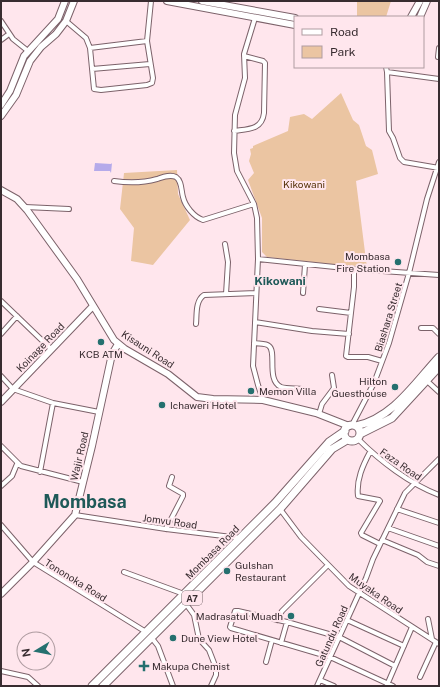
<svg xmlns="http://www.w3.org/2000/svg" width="440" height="687" viewBox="0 0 440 687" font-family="'Public Sans',sans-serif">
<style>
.green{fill:#ebc5a2}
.water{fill:#b5aaea}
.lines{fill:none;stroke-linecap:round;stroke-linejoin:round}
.street-casing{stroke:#7c626a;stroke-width:6}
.secondary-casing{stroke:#7c626a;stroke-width:8}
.highway-casing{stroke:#7c626a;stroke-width:9}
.street{stroke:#fff;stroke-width:4}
.secondary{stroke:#fff;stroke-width:6}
.highway{stroke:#fff;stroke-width:7}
.poi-dot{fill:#25706f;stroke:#ffe6ed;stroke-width:1.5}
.labels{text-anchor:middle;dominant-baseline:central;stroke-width:4;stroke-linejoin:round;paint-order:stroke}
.shield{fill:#ffe6ed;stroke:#746469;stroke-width:1}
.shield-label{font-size:9px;font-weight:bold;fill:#382c30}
.park-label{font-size:10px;fill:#553209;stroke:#ffe6ed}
.poi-label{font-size:10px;fill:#382c30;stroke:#ffe6ed;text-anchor:start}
.street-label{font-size:10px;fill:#382c30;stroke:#ffe6ed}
.quarter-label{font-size:12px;font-weight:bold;fill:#1e5958;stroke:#ffe6ed}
.town-label{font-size:18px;font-weight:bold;fill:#1e5958;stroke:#ffe6ed}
</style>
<rect width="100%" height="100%" fill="#ffe6ed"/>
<!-- green -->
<path class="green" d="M 357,1 L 391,1 L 386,17 L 360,17 L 357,16 Z
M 341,93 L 353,120 L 359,125 L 366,146 L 372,150 L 378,174 L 356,181 L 367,268 L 267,257 L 262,252 L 262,218 L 248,180 L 254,173 L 249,161 L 251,154 L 250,149 L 253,148 L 253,146 L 288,131 L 290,117 L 304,114 L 312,119 Z
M 177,170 L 178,194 L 190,220 L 153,265 L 131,261 L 134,228 L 120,209 L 124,173 Z"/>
<!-- water -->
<path class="water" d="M 95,163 L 111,164 L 112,163 L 111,173 L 110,171 L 94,171 Z"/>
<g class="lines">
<defs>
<path id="street" d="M 255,18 L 244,54 L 245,78 L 235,115 L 234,153 L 237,171 L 254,204 L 257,218 L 258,259 L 253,366 L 258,385 L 263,400
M 1,21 L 13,39 L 28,51
M 66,21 L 86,38 L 90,48 L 94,89 L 101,90 L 147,85 L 152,83 L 153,78 L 147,41 L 151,1
M 1,40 L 9,34
M 90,48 L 147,41
M 438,57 L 439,48
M 386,67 L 387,72 L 389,131 L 393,138 L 400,158 L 404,162 L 439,168
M 92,69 L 150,64
M 387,72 L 439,79
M 234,131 C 248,129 262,130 264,113 L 265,63 L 263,61 L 244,56
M 114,181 C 128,183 143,183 157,179 C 163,177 170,174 176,177 C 182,181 181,190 183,197 C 185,206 194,217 203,220 L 254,204
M 25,207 L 69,209
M 225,244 L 228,262 L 226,294
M 258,259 L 354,269 L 439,275
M 354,269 L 354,287 L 346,356 L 348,357 L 368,357 L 382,361
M 303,293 L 305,265
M 1,301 L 51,349
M 319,309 L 351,313
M 255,322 L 312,331 L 349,334
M 196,324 C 197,315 195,301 204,295 L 256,293
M 421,328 L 433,328 L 439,334
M 1,334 L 17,316
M 254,343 C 258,344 266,343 269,346 C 277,352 266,380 281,387 C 287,389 297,388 303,389
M 1,376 L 13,389 L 53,403 L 99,412
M 426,380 L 439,392
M 319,414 L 322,404 L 334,388 L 332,375
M 352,425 L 374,383 L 389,343 L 409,273 L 427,199 L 439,162
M 358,439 C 380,461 410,484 439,495
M 1,446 L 21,466 L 83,482
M 370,452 C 363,465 356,480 358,496 L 379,500 L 380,501 L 361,533 L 362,535 L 380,544
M 40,472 L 53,403
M 1,486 L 12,476 L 17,464
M 280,509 L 301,537 L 349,586 L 439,644
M 397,509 L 439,523
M 75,515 L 166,529 L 240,538
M 1,525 L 33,562 L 146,632
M 388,528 L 439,546
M 166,529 L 183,496 L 183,494 L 169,486 L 172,477
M 382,540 L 418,555 L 427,562 L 439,566
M 124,572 L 184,594
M 186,604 L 194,615 L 199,639 L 209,650 L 216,668 L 216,675 L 211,686
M 428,619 L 432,639
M 277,620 L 282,611 L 328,565
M 347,620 L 404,646
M 151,637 L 158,646 L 173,686
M 281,643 L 287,622
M 266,662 L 272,640
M 1,671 L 28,677 L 38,686
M 420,677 L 436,642
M 320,680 L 334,686
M 387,685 L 412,627
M 317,686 L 366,578 L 373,559 L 405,493 L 439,459
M 393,686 L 330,657 L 231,628 L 230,627 L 235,611 L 238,611 L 287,622 L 339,637 L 395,666"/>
<path id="secondary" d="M 167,1 L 295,25
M 202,1 L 295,18
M 411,17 L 420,1
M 420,17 L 427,1
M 1,105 L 10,91 L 24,56 L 58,19 L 65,1
M 1,116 L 16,95 L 30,61 L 41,47 L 56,34 L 66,21 L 74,1
M 1,190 L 17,199 L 27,210 L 77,279 L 114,340 L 125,349 L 168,374 L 197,397 L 213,399 L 263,400 L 316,413 L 349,426
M 1,402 L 93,306
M 1,594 L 33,562 L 75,515 L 92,446 L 112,354 L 118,344"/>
<path id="highway" d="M344 433a8 8 0 1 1 16 0a8 8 0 1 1-16 0Z
M 356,426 C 393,418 415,383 439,357
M 360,434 L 392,418 L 439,367
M 92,686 L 275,503 L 329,442 L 345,431
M 103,686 L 280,509 L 332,449 L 347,440"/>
</defs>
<!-- street casing -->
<use href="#street" class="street-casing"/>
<!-- secondary casing -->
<use href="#secondary" class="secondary-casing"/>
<!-- highway casing -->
<use href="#highway" class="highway-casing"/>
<!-- street -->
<use href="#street" class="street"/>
<!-- secondary -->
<use href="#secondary" class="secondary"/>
<!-- highway -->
<use href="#highway" class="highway"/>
</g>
<!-- markers -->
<g class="poi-dot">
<circle cx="398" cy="262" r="4"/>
<circle cx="101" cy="342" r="4"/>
<circle cx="395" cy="387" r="4"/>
<circle cx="251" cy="391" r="4"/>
<circle cx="162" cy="405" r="4"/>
<circle cx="227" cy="571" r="4"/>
<circle cx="291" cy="616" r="4"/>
<circle cx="173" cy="638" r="4"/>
<path d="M142 660h4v4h4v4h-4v4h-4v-4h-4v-4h4z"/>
</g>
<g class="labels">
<!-- shield labels -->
<rect class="shield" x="182" y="591" width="20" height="14" rx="3"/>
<g class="shield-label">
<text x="192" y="598">A7</text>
</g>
<!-- park labels -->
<g class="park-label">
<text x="304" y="184">Kikowani</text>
</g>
<!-- poi labels -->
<g class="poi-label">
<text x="390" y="256" text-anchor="end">Mombasa<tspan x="390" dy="12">Fire Station</tspan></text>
<text x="101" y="354" text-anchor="middle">KCB ATM</text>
<text x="387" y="381" text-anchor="end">Hilton<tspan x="387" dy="12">Guesthouse</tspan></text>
<text x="259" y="391">Memon Villa</text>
<text x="170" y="405">Ichaweri Hotel</text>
<text x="235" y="565">Gulshan<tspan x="235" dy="12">Restaurant</tspan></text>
<text x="283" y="616" text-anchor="end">Madrasatul Muadh</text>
<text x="181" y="638">Dune View Hotel</text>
<text x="152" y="666">Makupa Chemist</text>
</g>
<!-- street labels -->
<g class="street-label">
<text transform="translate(388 317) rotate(-73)">Biashara Street</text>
<text transform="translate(40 347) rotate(-46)">Koinage Road</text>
<text transform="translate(148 349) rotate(33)">Kisauni Road</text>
<text transform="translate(79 456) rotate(-77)">Wajir Road</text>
<text transform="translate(401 464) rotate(35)">Faza Road</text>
<text transform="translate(170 521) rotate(8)">Jomvu Road</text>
<text transform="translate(212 552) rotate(-45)">Mombasa Road</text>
<text transform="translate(76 580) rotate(32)">Tononoka Road</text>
<text transform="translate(376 593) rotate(35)">Muyaka Road</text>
<text transform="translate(331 636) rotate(-66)">Gatundu Road</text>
</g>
<!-- quarter labels -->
<g class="quarter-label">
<text x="280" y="281">Kikowani</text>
</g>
<!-- town labels -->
<g class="town-label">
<text x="85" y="501">Mombasa</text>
</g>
</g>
<!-- border -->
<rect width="440" height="687" fill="none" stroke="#382c30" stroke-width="4"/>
<!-- legend -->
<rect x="294" y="16" width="130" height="52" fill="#ffe6ed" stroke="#af9ca1"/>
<rect x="302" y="29" width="20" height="6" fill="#ffffff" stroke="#af9ca1"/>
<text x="330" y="36" font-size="12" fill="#382c30">Road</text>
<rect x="302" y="46" width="20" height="12" fill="#ebc5a2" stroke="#af9ca1"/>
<text x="330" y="56" font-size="12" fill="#382c30">Park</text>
<!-- north arrow -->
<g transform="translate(36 651) rotate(260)"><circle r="19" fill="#ffe6ed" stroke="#af9ca1"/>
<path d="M0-3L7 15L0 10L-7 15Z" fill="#25706f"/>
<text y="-6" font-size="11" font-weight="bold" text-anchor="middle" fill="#382c30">N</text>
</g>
</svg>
